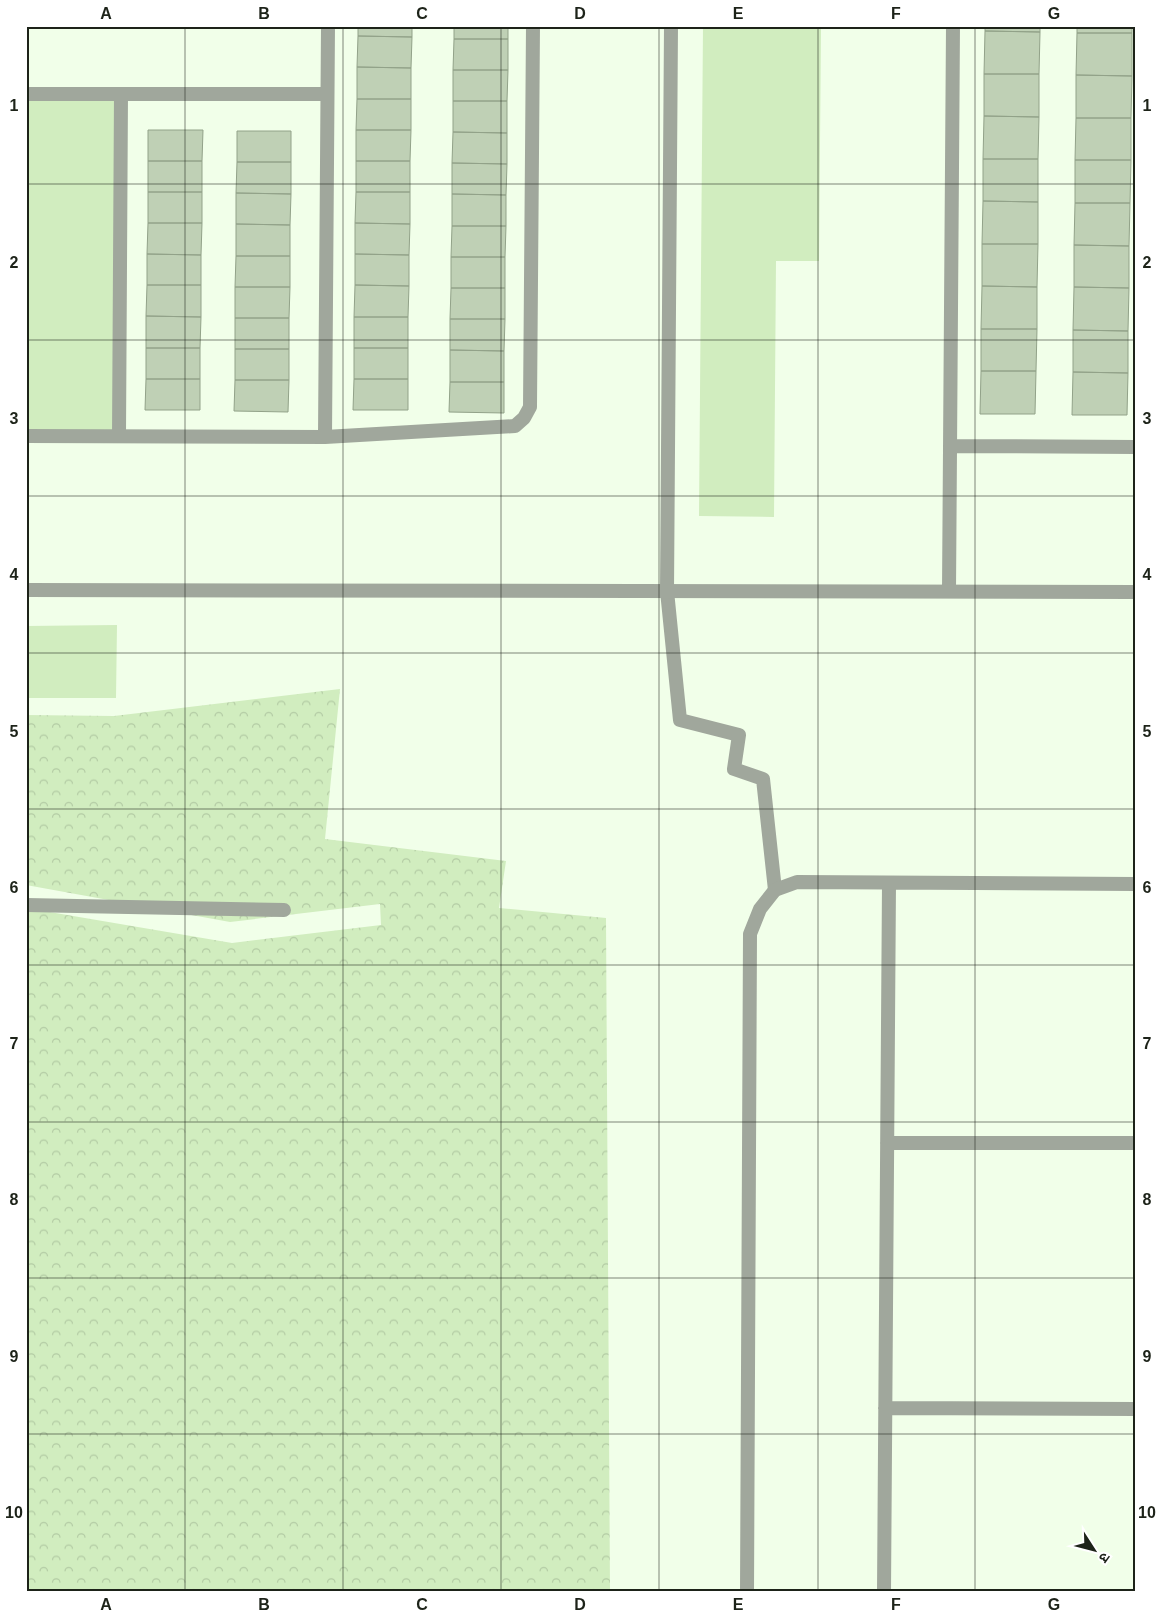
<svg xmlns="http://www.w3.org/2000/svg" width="1161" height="1618" viewBox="0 0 1161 1618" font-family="Arial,'Noto Sans Devanagari',sans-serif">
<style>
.green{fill:#d1edbf}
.forest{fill:url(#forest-crowns)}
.building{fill:#bfd0b5;stroke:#92a289}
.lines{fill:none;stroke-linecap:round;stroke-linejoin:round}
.service{stroke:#a0a79c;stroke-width:14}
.minor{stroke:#a0a79c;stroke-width:14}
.grid{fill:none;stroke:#1d2319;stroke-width:1;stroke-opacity:0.55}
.neatline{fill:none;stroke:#1d2319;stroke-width:2}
.grid-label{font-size:16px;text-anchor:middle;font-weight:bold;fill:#1d2319}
</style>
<defs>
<pattern id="forest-crowns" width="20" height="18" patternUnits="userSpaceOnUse" patternTransform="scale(1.25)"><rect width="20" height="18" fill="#d1edbf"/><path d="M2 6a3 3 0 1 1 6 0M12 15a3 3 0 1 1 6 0" fill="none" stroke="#b3cba4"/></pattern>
</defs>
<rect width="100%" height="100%" fill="#f1ffe9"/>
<!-- green -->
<path class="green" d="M 703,26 L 821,26 L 819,261 L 776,261 L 774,517 L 699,516 Z
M 26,94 L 121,94 L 119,436 L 26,436 Z
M 117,625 L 116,698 L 26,698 L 26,626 Z"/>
<!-- forest -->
<path class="forest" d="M 340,689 L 325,839 L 506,861 L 499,908 L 606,918 L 610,1592 L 26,1592 L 26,908 L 232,943 L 381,925 L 380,904 L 230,922 L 26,885 L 26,715 L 114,716 Z"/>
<!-- building -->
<path class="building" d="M 358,26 L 412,26 L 412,37 L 358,36 Z
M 454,26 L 508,26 L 508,39 L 454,39 Z
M 985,26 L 1040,26 L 1040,32 L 985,31 Z
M 1077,26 L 1132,26 L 1132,33 L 1077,33 Z
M 985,31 L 1040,32 L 1039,74 L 984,74 Z
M 1077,33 L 1132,33 L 1132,76 L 1076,75 Z
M 358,36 L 412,37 L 411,68 L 357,67 Z
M 454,39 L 508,39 L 508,70 L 453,70 Z
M 357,67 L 411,68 L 411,99 L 357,99 Z
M 453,70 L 508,70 L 507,101 L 453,101 Z
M 984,74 L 1039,74 L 1039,117 L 984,116 Z
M 1076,75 L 1132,76 L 1131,118 L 1076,118 Z
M 357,99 L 411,99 L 411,130 L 356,130 Z
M 453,101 L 507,101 L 507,133 L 453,132 Z
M 984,116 L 1039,117 L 1038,159 L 983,159 Z
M 1076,118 L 1131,118 L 1131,160 L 1075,160 Z
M 148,130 L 203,130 L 202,161 L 148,161 Z
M 356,130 L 411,130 L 410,161 L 356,161 Z
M 237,131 L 291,131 L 291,162 L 237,162 Z
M 453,132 L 507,133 L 507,164 L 452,163 Z
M 983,159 L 1038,159 L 1038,202 L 983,201 Z
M 1075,160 L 1131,160 L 1130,203 L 1075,203 Z
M 148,161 L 202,161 L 202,192 L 148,192 Z
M 356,161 L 410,161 L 410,192 L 356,192 Z
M 237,162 L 291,162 L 291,194 L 236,193 Z
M 452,163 L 507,164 L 506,195 L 452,194 Z
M 148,192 L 202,192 L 202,223 L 148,223 Z
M 356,192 L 410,192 L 410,224 L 355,223 Z
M 236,193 L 291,194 L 290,225 L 236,224 Z
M 452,194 L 506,195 L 506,226 L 452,226 Z
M 983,201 L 1038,202 L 1038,244 L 982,244 Z
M 1075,203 L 1130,203 L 1129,246 L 1074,245 Z
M 148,223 L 202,223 L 201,255 L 147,254 Z
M 355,223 L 410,224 L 409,255 L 355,254 Z
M 236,224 L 290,225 L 290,256 L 236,256 Z
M 452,226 L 506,226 L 505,257 L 451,257 Z
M 982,244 L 1038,244 L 1037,287 L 982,286 Z
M 1074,245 L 1129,246 L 1129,288 L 1074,287 Z
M 147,254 L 201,255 L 201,285 L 147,285 Z
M 355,254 L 409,255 L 409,286 L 355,285 Z
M 236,256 L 290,256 L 290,287 L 235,287 Z
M 451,257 L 505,257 L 505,288 L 451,288 Z
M 147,285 L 201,285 L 201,317 L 146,316 Z
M 355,285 L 409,286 L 408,317 L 354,317 Z
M 982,286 L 1037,287 L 1037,329 L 981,329 Z
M 235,287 L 290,287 L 289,318 L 235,318 Z
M 1074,287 L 1129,288 L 1128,331 L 1073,330 Z
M 451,288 L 505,288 L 505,319 L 450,319 Z
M 146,316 L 201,317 L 200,348 L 146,348 Z
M 354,317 L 408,317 L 408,348 L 354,348 Z
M 235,318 L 289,318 L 289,349 L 235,349 Z
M 450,319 L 505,319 L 504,351 L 450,350 Z
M 981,329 L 1037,329 L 1036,371 L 981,371 Z
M 1073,330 L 1128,331 L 1128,373 L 1073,372 Z
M 146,348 L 200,348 L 200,379 L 146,379 Z
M 354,348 L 408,348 L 408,379 L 354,379 Z
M 235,349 L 289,349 L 289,380 L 235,380 Z
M 450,350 L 504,351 L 504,382 L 450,382 Z
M 981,371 L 1036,371 L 1035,414 L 980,414 Z
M 1073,372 L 1128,373 L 1127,415 L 1072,415 Z
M 146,379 L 200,379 L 200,410 L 145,410 Z
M 354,379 L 408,379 L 408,410 L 353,410 Z
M 235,380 L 289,380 L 288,412 L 234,411 Z
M 450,382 L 504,382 L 504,413 L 449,412 Z"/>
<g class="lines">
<!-- service -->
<path class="service" d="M 667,591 L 680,720 L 739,735 L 734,769 L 763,779 L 775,890
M 26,905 L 284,910"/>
<!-- minor -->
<path class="minor" d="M 26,94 L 327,94
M 26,436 L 325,437 L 515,426 L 524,418 L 530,407 L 533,26
M 119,436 L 121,94
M 325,437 L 328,26
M 950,446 L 1135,447
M 26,590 L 1135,592
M 667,591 L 671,26
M 949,591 L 953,26
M 887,1143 L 1135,1143
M 885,1408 L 1135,1409
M 747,1592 L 750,934 L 760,909 L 775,890 L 797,882 L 1135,884
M 884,1592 L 889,883"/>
</g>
<!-- grid -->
<path class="grid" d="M 185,26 L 185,1592M 343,26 L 343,1592M 501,26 L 501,1592M 659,26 L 659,1592M 818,26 L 818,1592M 975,26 L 975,1592M 26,184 L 1135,184M 26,340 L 1135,340M 26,496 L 1135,496M 26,653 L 1135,653M 26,809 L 1135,809M 26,965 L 1135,965M 26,1122 L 1135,1122M 26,1278 L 1135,1278M 26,1434 L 1135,1434"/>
<!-- border -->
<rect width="1161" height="1618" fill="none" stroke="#ffffff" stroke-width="55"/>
<!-- north arrow -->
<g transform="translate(1094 1550) rotate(126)" stroke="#ffffff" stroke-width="4" paint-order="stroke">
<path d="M0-4L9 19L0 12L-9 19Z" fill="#1d2319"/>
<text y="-8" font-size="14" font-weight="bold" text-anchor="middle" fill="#1d2319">उ</text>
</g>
<rect x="28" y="28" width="1106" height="1562" class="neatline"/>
<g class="grid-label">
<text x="106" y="19">A</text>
<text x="264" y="19">B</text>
<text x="422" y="19">C</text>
<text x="580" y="19">D</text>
<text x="738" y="19">E</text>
<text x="896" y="19">F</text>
<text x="1054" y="19">G</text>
<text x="14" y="111">1</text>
<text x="1147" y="111">1</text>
<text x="14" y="268">2</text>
<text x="1147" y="268">2</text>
<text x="14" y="424">3</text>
<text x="1147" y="424">3</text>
<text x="14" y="580">4</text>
<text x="1147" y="580">4</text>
<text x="14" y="737">5</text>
<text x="1147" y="737">5</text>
<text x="14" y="893">6</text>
<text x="1147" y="893">6</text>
<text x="14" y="1049">7</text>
<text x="1147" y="1049">7</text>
<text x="14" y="1205">8</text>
<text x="1147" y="1205">8</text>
<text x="14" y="1362">9</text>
<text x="1147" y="1362">9</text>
<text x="14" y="1518">10</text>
<text x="1147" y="1518">10</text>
<text x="106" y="1610">A</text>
<text x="264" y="1610">B</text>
<text x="422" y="1610">C</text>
<text x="580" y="1610">D</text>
<text x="738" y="1610">E</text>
<text x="896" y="1610">F</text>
<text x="1054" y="1610">G</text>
</g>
</svg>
